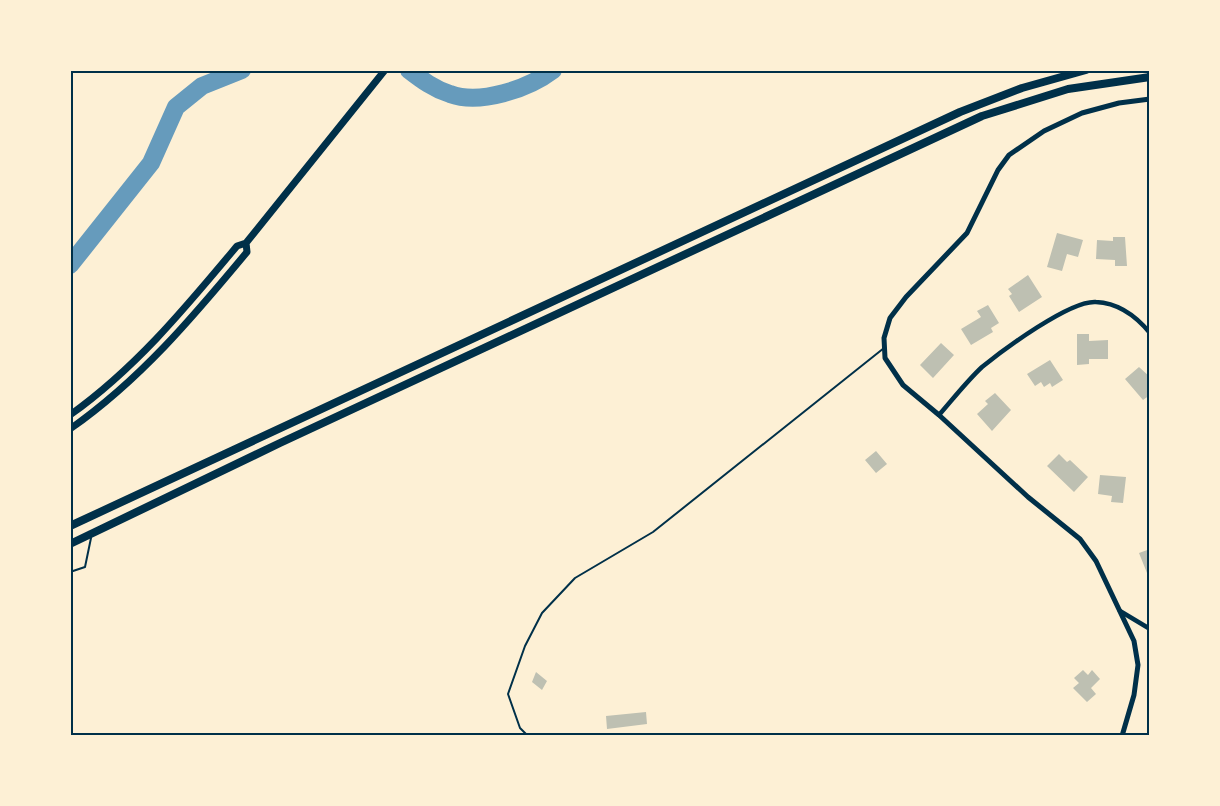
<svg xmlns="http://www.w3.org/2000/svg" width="1220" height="806" viewBox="0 0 1220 806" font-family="Bitter,serif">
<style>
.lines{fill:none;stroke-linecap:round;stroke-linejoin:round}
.river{stroke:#669bbc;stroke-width:18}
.building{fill:#bec0b2}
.service{stroke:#003049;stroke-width:2}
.minor{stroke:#003049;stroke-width:4.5}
.tertiary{stroke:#003049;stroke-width:5}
.primary{stroke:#003049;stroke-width:7}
.trunk{stroke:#003049;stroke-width:8}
.neatline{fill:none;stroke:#003049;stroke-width:2}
</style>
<rect width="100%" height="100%" fill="#fdf0d5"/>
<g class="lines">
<!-- river -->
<path class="river" d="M 409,70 C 422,80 434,89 450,94 C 480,105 528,89 553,70
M 70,265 L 151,163 L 176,107 L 202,86 L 242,70"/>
</g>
<!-- building -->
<path class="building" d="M 1057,233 L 1083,240 L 1078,257 L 1067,254 L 1062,271 L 1047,267 Z
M 1113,237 L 1125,237 L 1127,266 L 1115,266 L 1115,260 L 1096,259 L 1097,240 L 1113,241 Z
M 1028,275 L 1042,297 L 1019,312 L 1009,296 L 1012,294 L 1008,289 Z
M 988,305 L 999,323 L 991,328 L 993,332 L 971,345 L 961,329 L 981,317 L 977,311 Z
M 1077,334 L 1089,334 L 1089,341 L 1108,340 L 1108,359 L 1089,359 L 1089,364 L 1077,365 Z
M 941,343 L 954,355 L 933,378 L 920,365 Z
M 1050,360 L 1063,380 L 1052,387 L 1050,383 L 1044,387 L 1041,382 L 1035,386 L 1027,374 Z
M 1139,367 L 1150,377 L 1150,395 L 1143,400 L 1125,379 Z
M 995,393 L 1011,410 L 992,431 L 977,414 L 988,404 L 985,401 Z
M 876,451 L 887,464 L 876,473 L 865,460 Z
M 1059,454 L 1067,462 L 1070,460 L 1088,477 L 1074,492 L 1047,466 Z
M 1100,475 L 1126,477 L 1123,503 L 1111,502 L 1112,496 L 1098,494 Z
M 1150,549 L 1150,573 L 1147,573 L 1139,553 Z
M 1083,670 L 1088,675 L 1092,670 L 1100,679 L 1091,688 L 1096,694 L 1087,702 L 1073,688 L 1079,683 L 1074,678 Z
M 536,672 L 547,681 L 542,690 L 532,682 Z
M 646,712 L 647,724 L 607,729 L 606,716 Z"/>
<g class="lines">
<!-- service -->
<path class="service" d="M 70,572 L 85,567 L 91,538
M 528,736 L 520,728 L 508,694 L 525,646 L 542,613 L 575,578 L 653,532 L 884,348"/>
<!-- minor -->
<path class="minor" d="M 939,415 C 953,399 967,381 982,367 C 1003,350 1070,300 1096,302 C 1119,303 1136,316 1150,333
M 1120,611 L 1150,629"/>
<!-- tertiary -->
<path class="tertiary" d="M 1122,736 L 1134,695 L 1138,665 L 1134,641 L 1096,561 L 1080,539 L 1028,497 L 939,415 L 903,385 L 885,358 L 884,338 L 890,318 L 906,297 L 967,233 L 998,170 L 1009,155 L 1044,131 L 1082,113 L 1119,103 L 1150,99"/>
<!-- primary -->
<path class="primary" d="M 70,415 C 136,368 186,307 237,246 L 246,243 L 385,70
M 70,429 C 140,380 193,317 247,252 L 246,243"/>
<!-- trunk -->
<path class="trunk" d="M 70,526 L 960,112 L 1022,88 L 1086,70
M 70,544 L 280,443 L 982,116 L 1068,89 L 1150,77"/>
</g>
<!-- border -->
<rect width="1220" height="806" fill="none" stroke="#fdf0d5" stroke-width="144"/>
<rect x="72" y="72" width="1076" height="662" class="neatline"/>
</svg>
